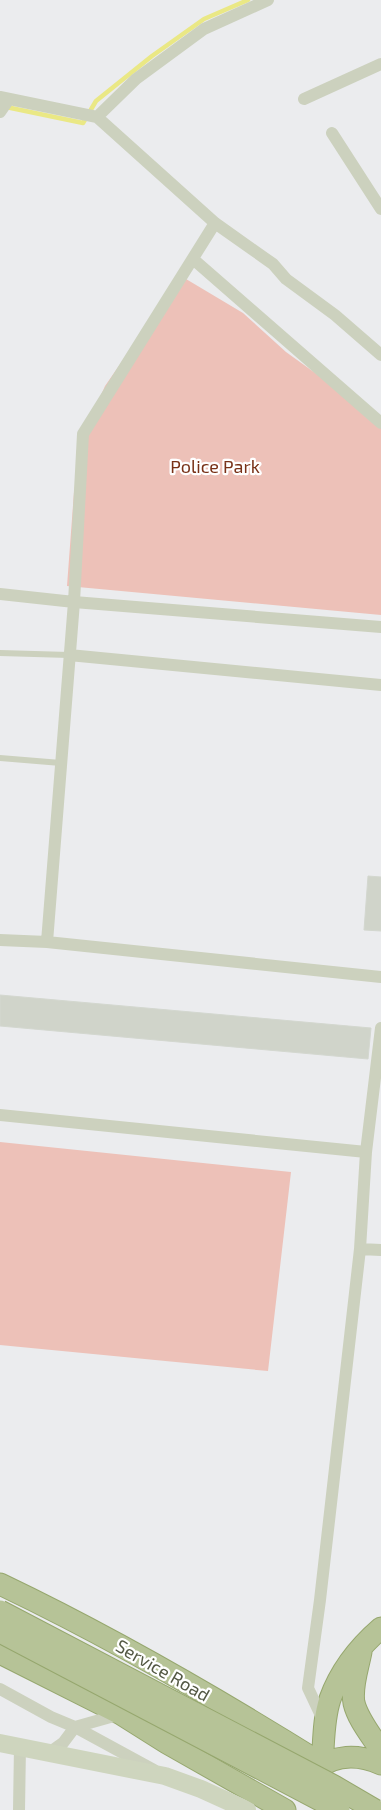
<svg xmlns="http://www.w3.org/2000/svg" width="381" height="1810" viewBox="0 0 381 1810" font-family="'Exo 2',sans-serif">
<style>
.green{fill:#edc1b8}
.lines{fill:none;stroke-linecap:round;stroke-linejoin:round}
.stream{stroke:#eae885;stroke-width:4.5}
.building{fill:#d0d4ca;stroke:#d3d7cf}
.trunk-casing{stroke:#96a76e;stroke-width:23}
.service{stroke:#ccd1be;stroke-width:6}
.minor{stroke:#ccd1be;stroke-width:12}
.secondary{stroke:#ced5be;stroke-width:18}
.trunk{stroke:#b6c397;stroke-width:21}
.trunk-bridge-casing{stroke:#96a76e;stroke-width:23;stroke-linecap:butt}
.trunk-bridge{stroke:#b6c397;stroke-width:21}
.labels{text-anchor:middle;dominant-baseline:central;stroke-width:4.5;stroke-linejoin:round;paint-order:stroke}
.park-label{font-size:18px;fill:#783117;stroke:#fff}
.street-label{font-size:18px;fill:#535844;stroke:#fff}
</style>
<rect width="100%" height="100%" fill="#ebecee"/>
<!-- green -->
<path class="green" d="M 186,279 L 243,313 L 286,352 L 318,375 L 381,427 L 381,615 L 67,586 L 74,492 L 83,437 L 105,386 L 155,314 Z
M 0,1142 L 291,1172 L 268,1371 L 0,1345 Z"/>
<g class="lines">
<!-- stream -->
<path class="stream" d="M 6,107 L 83,123 L 96,101 L 152,56 L 204,19 L 248,0"/>
</g>
<!-- building -->
<path class="building" d="M 368,876 L 381,877 L 381,931 L 364,930 Z
M 0,995 L 371,1028 L 368,1059 L 0,1026 Z"/>
<g class="lines">
<defs>
<path id="trunk" d="M 0,1584 C 111,1637 218,1699 322,1764
M 361,1652 C 358,1668 351,1687 354,1703 C 358,1720 372,1736 381,1751
M 0,1653 L 121,1714 L 167,1743 L 285,1810
M 322,1764 C 324,1743 323,1720 330,1699 C 340,1671 359,1647 381,1628
M 314,1771 C 334,1754 358,1754 381,1764"/>
</defs>
<!-- trunk casing -->
<use href="#trunk" class="trunk-casing"/>
<!-- service -->
<path class="service" d="M 0,653 L 69,655
M 0,758 L 61,763"/>
<!-- minor -->
<path class="minor" d="M 0,97 L 97,117 L 215,223 L 273,264 L 286,279 L 335,315 L 381,355
M 304,99 L 381,64
M 0,112 L 9,99
M 97,117 L 136,79 L 204,29 L 268,0
M 332,133 L 381,209
M 193,259 L 381,423
M 0,594 L 74,602 L 381,627
M 69,655 L 381,685
M 0,940 L 47,942 L 381,977
M 47,942 L 74,602 L 83,434 L 215,223
M 0,1115 L 366,1152
M 360,1249 L 381,1250
M 0,1689 L 51,1717 L 75,1727 L 154,1770
M 324,1722 L 308,1688 L 320,1600 L 360,1249 L 366,1152 L 381,1028
M 49,1753 L 63,1743 L 75,1727 L 121,1714
M 19,1810 L 20,1746"/>
<!-- secondary -->
<path class="secondary" d="M 0,1743 L 165,1776 L 201,1789 L 247,1810"/>
<!-- trunk -->
<use href="#trunk" class="trunk"/>
<defs>
<path id="trunk-bridge" d="M 0,1611 L 334,1786 L 375,1810
M 0,1632 L 339,1810"/>
</defs>
<!-- trunk-bridge casing -->
<use href="#trunk-bridge" class="trunk-bridge-casing"/>
<!-- trunk-bridge -->
<use href="#trunk-bridge" class="trunk-bridge"/>
</g>
<g class="labels">
<!-- park labels -->
<g class="park-label">
<text x="215" y="466">Police Park</text>
</g>
<!-- street labels -->
<g class="street-label">
<text transform="translate(163 1670) rotate(30)">Service Road</text>
</g>
</g>
</svg>
